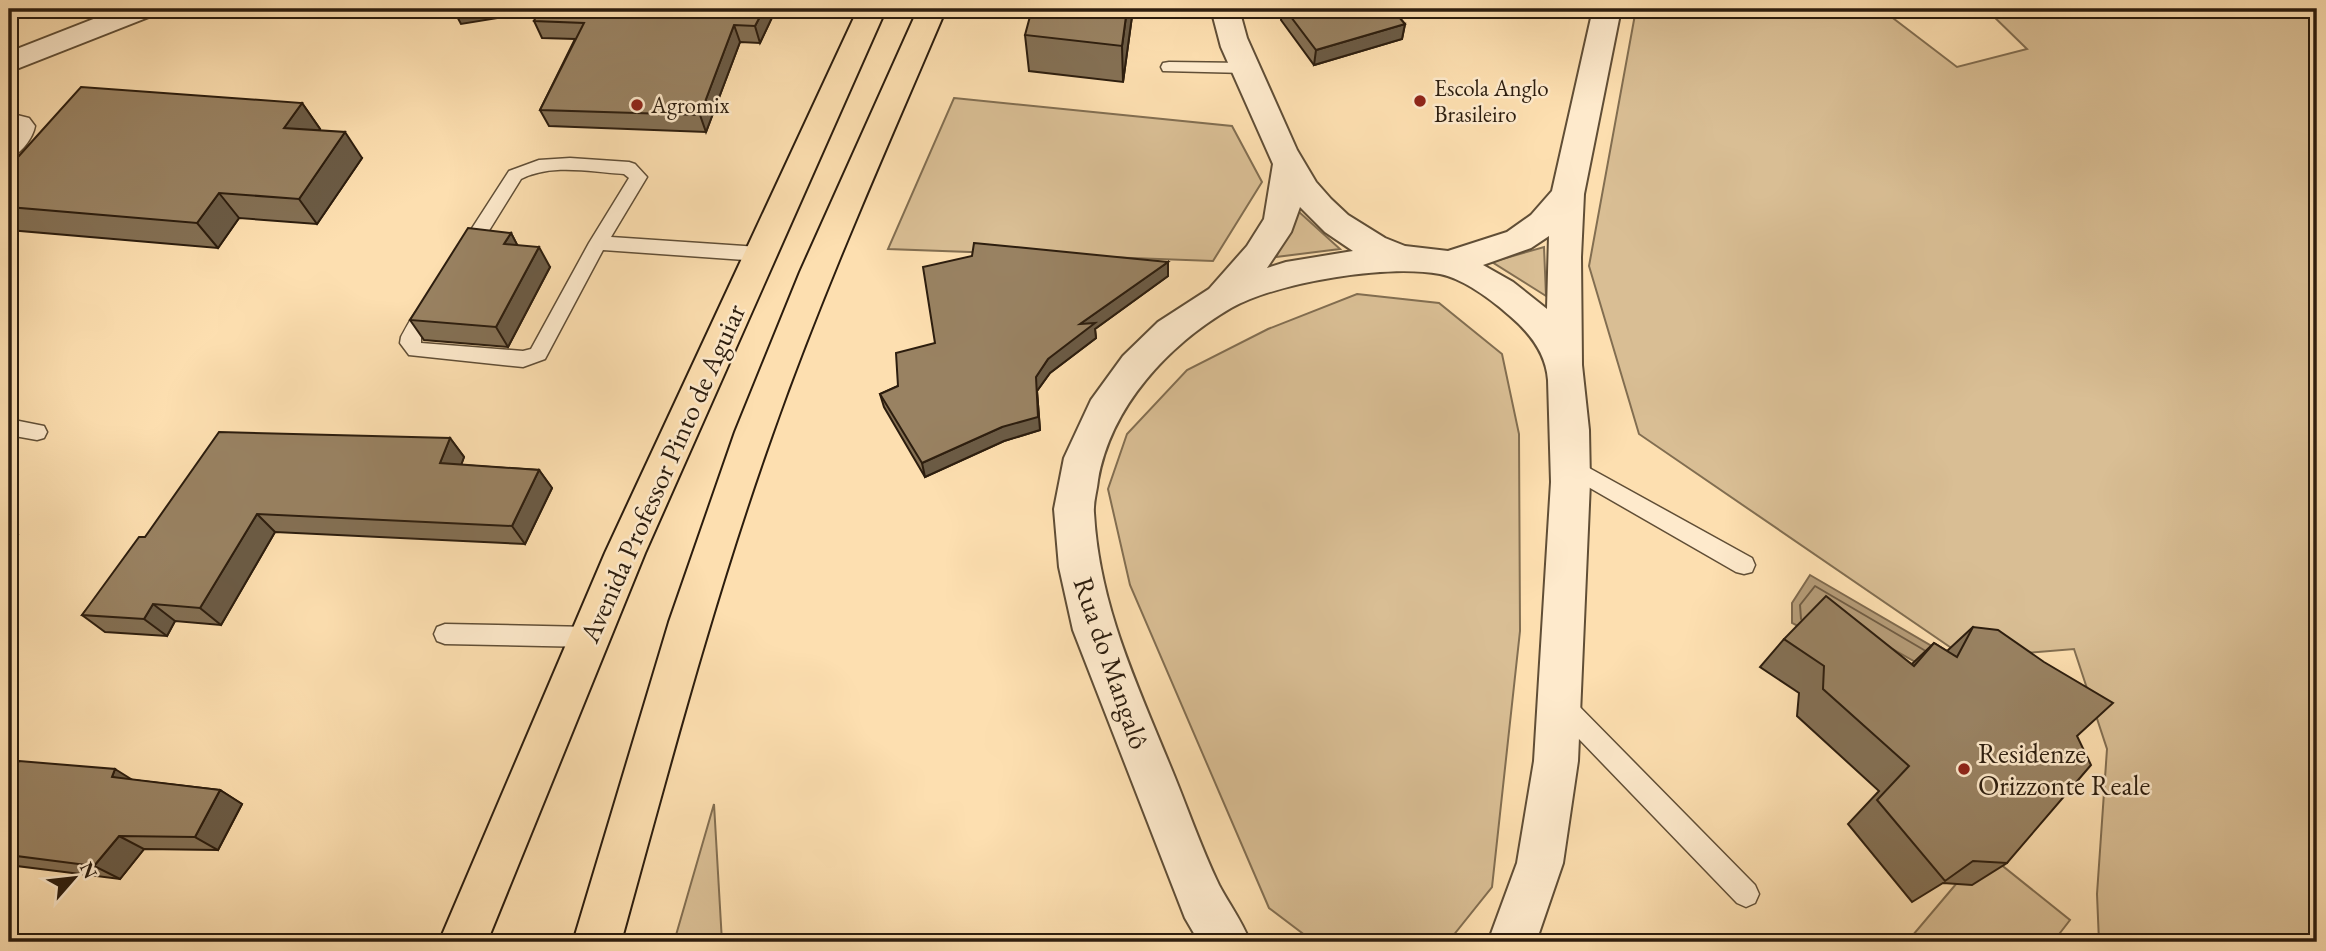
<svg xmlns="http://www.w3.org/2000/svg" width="2326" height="951" viewBox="0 0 2326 951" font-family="'EB Garamond',serif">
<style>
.green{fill:#d9be94;stroke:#826e51;stroke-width:2}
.water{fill:#b69d79;stroke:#7f6a4e;stroke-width:2}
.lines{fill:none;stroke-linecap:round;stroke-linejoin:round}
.shore{stroke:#715d44;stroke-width:2}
.service-casing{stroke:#604e36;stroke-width:3}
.minor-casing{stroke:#604e36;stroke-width:4}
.primary-casing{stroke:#2c1d0e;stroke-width:4}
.service{fill:#feeacc;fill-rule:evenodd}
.minor{fill:#feeacc;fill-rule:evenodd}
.primary{fill:#fddfb0;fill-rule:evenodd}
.wall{fill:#847054;stroke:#2c1d0e;stroke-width:2}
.shaded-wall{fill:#6b5b45;stroke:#2c1d0e;stroke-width:2}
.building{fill:#998262;stroke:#2c1d0e;stroke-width:2}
.poi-dot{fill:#8f2418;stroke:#feeacc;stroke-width:2.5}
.labels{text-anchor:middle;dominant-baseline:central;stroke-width:5;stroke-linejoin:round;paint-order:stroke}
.far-poi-label{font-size:23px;fill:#2c1d0e;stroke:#feeacc;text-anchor:start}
.street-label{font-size:28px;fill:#2c1d0e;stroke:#feeacc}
.poi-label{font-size:28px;fill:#2c1d0e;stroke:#feeacc;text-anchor:start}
</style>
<rect width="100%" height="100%" fill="#fddfb0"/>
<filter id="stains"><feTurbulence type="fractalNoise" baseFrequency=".00286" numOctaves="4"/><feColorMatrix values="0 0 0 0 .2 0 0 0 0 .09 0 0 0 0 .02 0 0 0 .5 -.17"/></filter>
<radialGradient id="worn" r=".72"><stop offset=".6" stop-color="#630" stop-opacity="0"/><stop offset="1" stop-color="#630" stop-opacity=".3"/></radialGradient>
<!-- green -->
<path class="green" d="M 1636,9 L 1881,9 L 1957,67 L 2027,49 L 1986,9 L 2317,9 L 2317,942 L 2099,942 L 2097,894 L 2107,749 L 2074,649 L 1966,658 L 1639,434 L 1589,266 Z
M 954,98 L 1232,126 L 1262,182 L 1213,261 L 888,249 Z
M 1298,211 L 1340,249 L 1276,257 Z
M 1544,247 L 1546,296 L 1492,262 Z
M 1357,294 L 1439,303 L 1502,354 L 1519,434 L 1520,631 L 1492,887 L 1448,942 L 1314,942 L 1269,908 L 1130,585 L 1108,489 L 1127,434 L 1187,370 L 1268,329 Z
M 714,804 L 722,942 L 674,942 Z
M 1984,851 L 2070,920 L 2053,942 L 1907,942 Z"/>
<!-- water -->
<path class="water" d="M 1810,575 L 1935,648 L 1926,668 L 1859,630 L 1837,647 L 1792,623 L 1792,603 Z"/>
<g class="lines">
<!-- shore -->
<path class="shore" d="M 1801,619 L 1800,605 L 1815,586 L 1924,650"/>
<defs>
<path id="service" d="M 1169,62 L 1246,63 L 1254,68 L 1246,73 L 1163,71 L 1161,67 L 1163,63 Z
M 9,113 L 29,118 L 35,126 C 33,138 21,154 9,158 L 9,141 L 17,133 L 17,127 L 9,125 Z
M 570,158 L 629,162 L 635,164 L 647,177 L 611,237 L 759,247 L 766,249 L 768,254 L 766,259 L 759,261 L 603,250 L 545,359 L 523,367 L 409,355 L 400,343 L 401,337 C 409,323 420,297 438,302 L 441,307 L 421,338 L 421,343 L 523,351 L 531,349 L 589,243 L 629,178 L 624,174 C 591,172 552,163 521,179 L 472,258 L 458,258 L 456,253 L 509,171 L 539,160 Z
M 9,419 L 44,426 L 47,432 L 44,438 L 37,440 L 9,435 Z
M 1571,458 L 1752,558 L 1755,565 L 1752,572 L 1744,574 L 1736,572 L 1564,473 L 1561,467 L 1564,461 Z
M 445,624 L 590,627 L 598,630 L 601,637 L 598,644 L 590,647 L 445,644 L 437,641 L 434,634 L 437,627 Z
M 1560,692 L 1568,695 L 1755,885 L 1759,894 L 1755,903 L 1746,907 L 1737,903 L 1552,711 L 1548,703 L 1552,695 Z"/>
<path id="minor" d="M 119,9 L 158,9 L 154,15 L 9,72 L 9,52 Z
M 1211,9 L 1239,9 L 1247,38 L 1297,150 L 1316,182 L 1331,199 L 1348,215 L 1385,238 L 1405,246 L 1448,251 L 1507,232 L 1531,215 L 1552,191 L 1593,9 L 1621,9 L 1584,194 L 1581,257 L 1582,365 L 1589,430 L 1590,482 L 1578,761 L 1563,863 L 1536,942 L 1488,942 L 1517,863 L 1534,761 L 1551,482 L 1548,380 C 1546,353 1530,333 1510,316 C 1492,300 1464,279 1440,274 C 1387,264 1278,282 1231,308 C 1168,345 1111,406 1098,480 C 1097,491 1093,502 1094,513 C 1099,603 1135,680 1169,763 C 1186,803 1200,846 1219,885 C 1229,904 1242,921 1250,942 L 1199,942 L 1185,918 L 1073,630 L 1059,567 L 1054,509 L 1064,458 L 1091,400 L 1123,356 L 1158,322 L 1209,289 L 1247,246 L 1264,219 L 1273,164 L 1221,47 ZM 1300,207 L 1325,232 L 1353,251 L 1286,262 L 1267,268 L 1291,232 ZM 1549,236 L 1547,309 L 1513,282 L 1483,265 L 1531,248 Z"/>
<path id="primary" d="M 858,9 L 886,9 L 645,553 L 487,942 L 439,942 L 605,553 Z
M 918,9 L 946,9 C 886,150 823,290 772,435 C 713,601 668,772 621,942 L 573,942 L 669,622 L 735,432 L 800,272 Z"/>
</defs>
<!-- service casing -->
<use href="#service" class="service-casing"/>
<!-- minor casing -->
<use href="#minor" class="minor-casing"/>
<!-- primary casing -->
<use href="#primary" class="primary-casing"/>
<!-- service -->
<use href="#service" class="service"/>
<!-- minor -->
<use href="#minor" class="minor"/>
<!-- primary -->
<use href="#primary" class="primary"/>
</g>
<!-- wall -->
<path class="wall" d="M 776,9 L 760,43 L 740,42 L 706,132 L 549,126 L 540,110 L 575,39 L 542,38 L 534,21 Z
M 1133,9 L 1123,82 L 1029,71 L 1025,35 Z
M 1282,9 L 1392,9 L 1405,24 L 1402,39 L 1314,65 L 1281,20 Z
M 302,103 L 320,129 L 319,130 L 362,158 L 317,224 L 239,218 L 218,248 L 9,230 L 9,167 Z
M 511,233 L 517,245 L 550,267 L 508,347 L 424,340 L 410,320 Z
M 1168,262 L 1168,276 L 1095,329 L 1096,338 L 1050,373 L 1037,391 L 1040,430 L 1004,441 L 925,477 L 884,407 L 880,394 L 898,386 L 935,343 Z
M 450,438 L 464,457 L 461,465 L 539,470 L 552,488 L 525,544 L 275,532 L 221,625 L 175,621 L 167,636 L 105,632 L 82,615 L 145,537 Z
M 1973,627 L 2077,736 L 2007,863 L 1972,885 L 1943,883 L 1912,902 L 1848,824 L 1879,791 L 1797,716 L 1799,693 L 1760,667 L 1784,639 L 1912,664 L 1934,643 L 1947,651 Z
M 9,778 L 133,780 L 220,790 L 242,804 L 218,850 L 144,849 L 120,879 L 9,865 Z"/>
<!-- shaded-wall -->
<path class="shaded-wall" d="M 453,9 L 498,9 L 498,18 L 461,24 Z
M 764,9 L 776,9 L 760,43 L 755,26 Z
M 1127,9 L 1133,9 L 1123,82 L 1122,46 Z
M 1405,24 L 1402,39 L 1314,65 L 1316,50 Z
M 734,25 L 740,42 L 706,132 L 700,115 Z
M 302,103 L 320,129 L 302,153 L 284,128 Z
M 345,132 L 362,158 L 317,224 L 299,199 Z
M 219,193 L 239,218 L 218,248 L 197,223 Z
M 511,233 L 522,254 L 504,244 Z
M 539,247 L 550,267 L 508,347 L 496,327 Z
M 1168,262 L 1168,276 L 1095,329 L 1096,338 L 1050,373 L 1037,391 L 1040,430 L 1004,441 L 925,477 L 922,463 L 1002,427 L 1048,359 L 1080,324 Z
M 450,438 L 464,457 L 455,482 L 440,463 Z
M 539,470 L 552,488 L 525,544 L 512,526 Z
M 257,514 L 275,532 L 221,625 L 200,608 Z
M 9,528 L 18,535 L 9,546 Z
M 153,604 L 175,621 L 167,636 L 144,619 Z
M 115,769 L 139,784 L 112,777 Z
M 220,790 L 242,804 L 218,850 L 195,837 Z
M 119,836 L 144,849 L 120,879 L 94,866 Z"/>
<!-- building -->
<path class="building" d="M 539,9 L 764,9 L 755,26 L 734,25 L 700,115 L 540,110 L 584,23 L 534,21 Z
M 1032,9 L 1127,9 L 1122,46 L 1025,35 Z
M 1285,9 L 1392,9 L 1405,24 L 1316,50 Z
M 81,87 L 302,103 L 284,128 L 345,132 L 299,199 L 219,193 L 197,223 L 9,207 L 9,167 Z
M 468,228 L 511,233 L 504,244 L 539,247 L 496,327 L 410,320 Z
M 974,243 L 1168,262 L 1080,324 L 1095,323 L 1048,359 L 1036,377 L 1038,417 L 1002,427 L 922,463 L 880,394 L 898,386 L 896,353 L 935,343 L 923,267 L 972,256 Z
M 219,432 L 450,438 L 440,463 L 539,470 L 512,526 L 257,514 L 200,608 L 153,604 L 144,619 L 82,615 L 139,537 L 145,537 Z
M 1826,596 L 1914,666 L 1934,643 L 1957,657 L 1973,627 L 1998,630 L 2044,662 L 2113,703 L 2077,736 L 2091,765 L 2007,863 L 1973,861 L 1945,881 L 1877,800 L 1909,766 L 1823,689 L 1824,666 L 1784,639 Z
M 19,761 L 115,769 L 112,777 L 220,790 L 195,837 L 119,836 L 94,866 L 9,855 L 9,778 Z"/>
<!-- markers -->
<g class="poi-dot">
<circle cx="1420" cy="101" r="7"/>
<circle cx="637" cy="105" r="7"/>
<circle cx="1964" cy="769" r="7"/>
</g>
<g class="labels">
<!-- far-poi labels -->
<g class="far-poi-label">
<text x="1434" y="88">Escola Anglo<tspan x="1434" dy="26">Brasileiro</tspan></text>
<text x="651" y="105">Agromix</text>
</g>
<!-- street labels -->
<g class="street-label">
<text transform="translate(662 473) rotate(-66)">Avenida Professor Pinto de Aguiar</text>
<text transform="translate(1112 663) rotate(71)">Rua do Mangalô</text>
</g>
<!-- poi labels -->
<g class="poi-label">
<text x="1978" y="753">Residenze<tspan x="1978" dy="32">Orizzonte Reale</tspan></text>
</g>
</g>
<!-- margin -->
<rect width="2326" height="951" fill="none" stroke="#fddfb0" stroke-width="35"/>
<rect x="10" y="10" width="2305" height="930" fill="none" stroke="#2c1d0e" stroke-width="3.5"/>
<rect x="18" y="18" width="2291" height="916" fill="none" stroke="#2c1d0e" stroke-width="2"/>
<!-- north arrow -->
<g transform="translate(74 878) rotate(62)" stroke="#feeacc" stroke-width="5" paint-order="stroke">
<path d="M0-5L12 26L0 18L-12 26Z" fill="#2c1d0e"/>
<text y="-10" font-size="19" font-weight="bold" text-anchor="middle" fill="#2c1d0e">N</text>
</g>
<rect width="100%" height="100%" filter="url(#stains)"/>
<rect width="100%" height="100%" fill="url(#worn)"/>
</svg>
